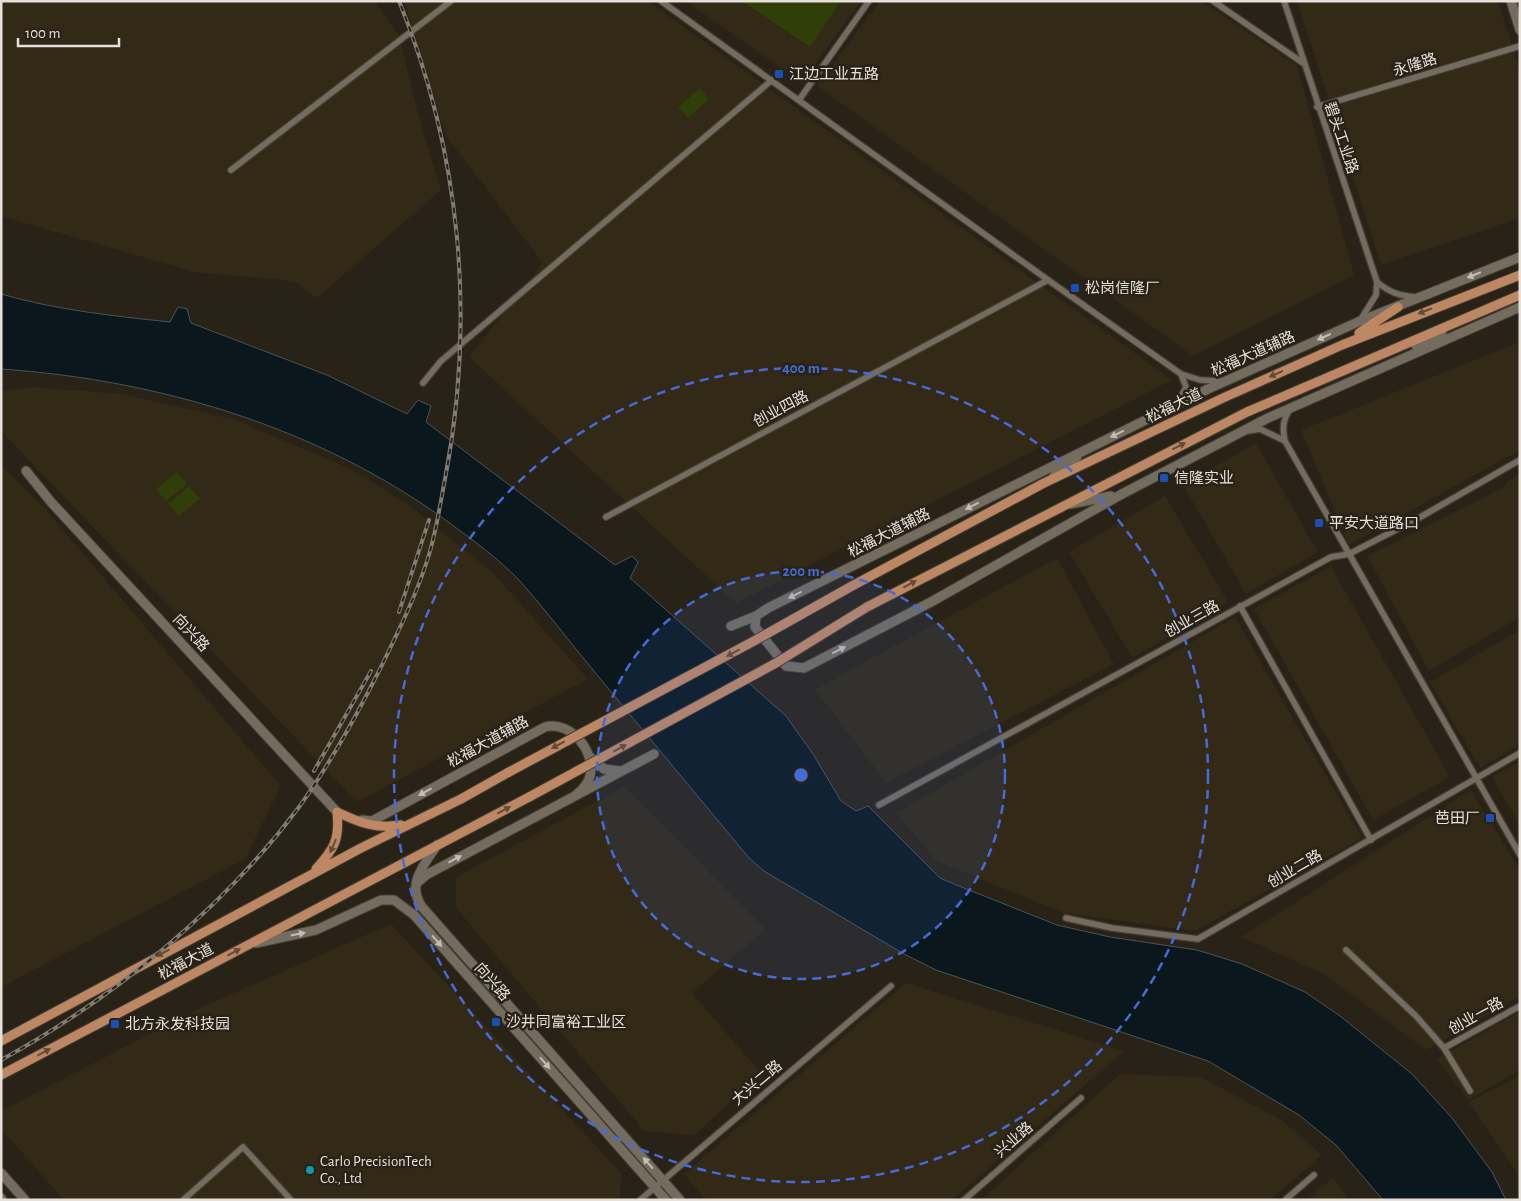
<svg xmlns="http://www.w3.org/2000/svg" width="1521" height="1201" viewBox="0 0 1521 1201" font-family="'Alegreya Sans','Noto Sans SC',sans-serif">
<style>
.built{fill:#322917}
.green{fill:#2f3f07}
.water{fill:#0a181d;stroke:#4c5455}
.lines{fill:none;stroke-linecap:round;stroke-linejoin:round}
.street-casing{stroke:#453f36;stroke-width:8}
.secondary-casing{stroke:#453f36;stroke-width:11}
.primary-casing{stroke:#453f36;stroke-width:11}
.street{stroke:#746d5f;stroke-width:5.5}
.secondary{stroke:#746d5f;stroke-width:9}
.primary{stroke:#be8763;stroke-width:9}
.rail-casing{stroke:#827c73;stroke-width:4}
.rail{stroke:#292317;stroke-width:2;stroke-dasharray:5.5;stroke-linecap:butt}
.primary-bridge-casing{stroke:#453f36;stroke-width:11;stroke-linecap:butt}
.primary-bridge{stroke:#be8763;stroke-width:9}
.oneway{fill:#c3beb4}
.oneway2{fill:#654b35}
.ring{fill:none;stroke:#456bd8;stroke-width:2.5;stroke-dasharray:9 6}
.transit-dot{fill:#1a4fb4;stroke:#292317;stroke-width:2}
.culture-dot{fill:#0f9aa8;stroke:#292317;stroke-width:2}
.labels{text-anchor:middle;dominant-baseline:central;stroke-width:5;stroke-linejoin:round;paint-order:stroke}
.street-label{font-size:15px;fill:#e5e0d9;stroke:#292317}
.poi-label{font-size:15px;fill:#e5e0d9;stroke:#292317;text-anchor:start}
.centre{fill:#456bd8;stroke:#292317;stroke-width:2.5}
.ring-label{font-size:15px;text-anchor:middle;font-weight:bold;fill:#456bd8;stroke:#292317;stroke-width:5;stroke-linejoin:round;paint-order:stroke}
</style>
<rect width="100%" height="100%" fill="#292317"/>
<!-- built -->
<path class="built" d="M 1,1 L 375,1 L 399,36 L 417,110 L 441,190 L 317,298 L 294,281 L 194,272 L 1,216 Z
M 404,1 L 648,1 L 1172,380 L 736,603 L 469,357 L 543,263 L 446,136 Z
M 686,1 L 861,1 L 802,83 Z
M 880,1 L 1202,1 L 1297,66 L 1354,275 L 1193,356 L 817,86 Z
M 1297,1 L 1498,1 L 1520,70 L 1520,218 L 1381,265 Z
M 1520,342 L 1520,450 L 1349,545 L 1301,430 Z
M 33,387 L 121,394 L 233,419 L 351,469 L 407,504 L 493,573 L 588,679 L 357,802 L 1,431 L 1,391 Z
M 1256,443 L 1318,552 L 1246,594 L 1183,485 Z
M 1,465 L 46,510 L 281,786 L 245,859 L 1,987 Z
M 1520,474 L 1520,617 L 1429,671 L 1367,556 L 1506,486 L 1505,483 Z
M 1165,496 L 1228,602 L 1132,658 L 1069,552 Z
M 1057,558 L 1114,664 L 886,783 L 815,689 Z
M 1331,566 L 1450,777 L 1373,820 L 1254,609 Z
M 1235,617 L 1362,838 L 1195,931 L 1064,913 L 936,861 L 896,813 Z
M 1520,630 L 1520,745 L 1480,768 L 1430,682 Z
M 1520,761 L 1520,826 L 1492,777 Z
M 625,786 L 765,929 L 692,993 L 761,1073 L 695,1135 L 644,1131 L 456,908 L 456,877 Z
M 1471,790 L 1520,870 L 1520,996 L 1426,1050 L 1324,974 L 1241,937 Z
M 391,924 L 621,1173 L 620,1200 L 64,1200 L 1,1129 L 1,1111 L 200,1008 Z
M 906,983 L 1124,1051 L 952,1200 L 706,1200 L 684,1174 Z
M 1520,1012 L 1520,1070 L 1468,1100 L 1437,1059 Z
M 1120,1074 L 1200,1077 L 1280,1119 L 1322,1155 L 1270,1200 L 981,1200 Z
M 1520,1076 L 1520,1177 L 1468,1102 Z
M 1333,1177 L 1349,1200 L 1307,1200 Z"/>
<!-- green -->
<path class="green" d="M 742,1 L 841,1 L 810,47 Z
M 700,88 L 709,99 L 688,118 L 678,107 Z
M 177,472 L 187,484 L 166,501 L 156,489 Z
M 189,486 L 200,499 L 179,516 L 168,504 Z"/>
<!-- water -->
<path class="water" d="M 1,294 C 56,310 114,316 170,322 L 178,307 L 187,309 L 191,323 L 327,375 L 407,414 L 418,400 L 431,406 L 426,422 L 615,565 L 632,556 L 638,562 L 630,578 L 786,716 L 813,754 L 841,801 L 856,811 L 868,806 L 940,878 L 954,884 L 1057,925 L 1110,937 L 1197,950 L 1242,964 L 1305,992 L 1340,1016 L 1412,1074 L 1452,1118 L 1492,1172 L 1506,1200 L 1383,1200 L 1336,1145 L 1299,1115 L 1208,1061 L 936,970 L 904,954 L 764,871 L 749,858 C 697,795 645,733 593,670 C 569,641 545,609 519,580 C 498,558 471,539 447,521 C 317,427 160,380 1,369 Z"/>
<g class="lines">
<defs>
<path id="street" d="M 661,1 L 1048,280 L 1181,374 L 1200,380 L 1220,381
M 1213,1 L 1303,63
M 1284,1 L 1377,282
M 799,100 L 869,1
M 1317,107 L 1520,46
M 231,170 L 451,1
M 1361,319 L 1376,295 L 1377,282 C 1389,292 1399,296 1416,297
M 423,383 L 441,361 L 772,80
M 1177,404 L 1186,387 L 1181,374
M 1290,409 C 1283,420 1282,428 1285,441 L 1520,855
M 1247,431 L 1260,429 L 1285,441
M 606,517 L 1048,280
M 1240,606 L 1371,840
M 879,805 L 1331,557 L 1349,554 L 1417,519 L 1520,460
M 1066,918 L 1112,928 L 1198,939 L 1520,753
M 1346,950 L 1416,1016 L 1444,1048 L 1470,1091
M 1444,1048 L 1520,1006
M 183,1200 L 243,1147 L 291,1200
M 640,1200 L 891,986
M 964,1200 L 1081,1098
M 1285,1200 L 1314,1175"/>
<path id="secondary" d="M 1511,1 L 1520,30
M 1520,257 L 1358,322 L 1208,389 L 768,608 L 756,616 L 755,627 L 786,666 L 804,668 L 931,602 L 1122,494 L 1268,418 L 1520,307
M 1416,346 L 1442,332
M 26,471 L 51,502 L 337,812
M 1054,476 L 1077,457
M 1070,504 L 1111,496
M 731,626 L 756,616
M 590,757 L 604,769 L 620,771
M 362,820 L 372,821 L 545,727 C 571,720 596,752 590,776 C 588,784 582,790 576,795
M 437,845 C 424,865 406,884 422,907 L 680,1200
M 418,882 L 426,875 L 654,754
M 256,943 L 316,930 L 381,900 L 394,900 L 414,915 L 666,1200
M 1,1173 L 25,1200
M 1,1198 L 2,1200"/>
<path id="primary" d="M 1359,333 L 1398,307
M 852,586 L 1044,483 L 1223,398 L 1342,345 L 1520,275
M 867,607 L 1247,412 L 1520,295
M 337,812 C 360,823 376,829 401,825
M 316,869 C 334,849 340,840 337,812
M 1,1041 L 361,848 L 461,799 L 509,772
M 1,1075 L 531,796"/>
</defs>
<!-- street casing -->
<use href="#street" class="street-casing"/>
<!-- secondary casing -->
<use href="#secondary" class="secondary-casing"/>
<!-- primary casing -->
<use href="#primary" class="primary-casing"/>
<!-- street -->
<use href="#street" class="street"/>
<!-- secondary -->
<use href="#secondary" class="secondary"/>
<!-- primary -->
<use href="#primary" class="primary"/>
<defs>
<path id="rail" d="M 399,612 L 429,520
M 314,771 L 371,671
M 1,1060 C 113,999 223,909 299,807 C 331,763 357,715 381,667 C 398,632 416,596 428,558 C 436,533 440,505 445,479 C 476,318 461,153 399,1"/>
</defs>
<!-- rail casing -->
<use href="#rail" class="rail-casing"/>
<!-- rail -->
<use href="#rail" class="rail"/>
<defs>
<path id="primary-bridge" d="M 509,772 L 754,641 L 852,586
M 531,796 L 776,663 L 867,607"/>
</defs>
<!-- primary-bridge casing -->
<use href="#primary-bridge" class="primary-bridge-casing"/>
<!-- primary-bridge -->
<use href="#primary-bridge" class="primary-bridge"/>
</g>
<!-- one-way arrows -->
<defs><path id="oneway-solid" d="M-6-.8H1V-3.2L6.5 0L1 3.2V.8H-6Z" transform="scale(1.25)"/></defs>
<g class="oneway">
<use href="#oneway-solid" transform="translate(1474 275) rotate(158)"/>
<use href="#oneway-solid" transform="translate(1324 337) rotate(156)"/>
<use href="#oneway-solid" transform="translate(1117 434) rotate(154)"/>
<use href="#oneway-solid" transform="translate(972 506) rotate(153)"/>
<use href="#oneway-solid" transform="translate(795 595) rotate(154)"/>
<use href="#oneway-solid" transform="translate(839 650) rotate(-27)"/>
<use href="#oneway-solid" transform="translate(425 792) rotate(151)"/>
<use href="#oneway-solid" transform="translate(455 859) rotate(-28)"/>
<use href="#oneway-solid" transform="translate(298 934) rotate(-11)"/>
<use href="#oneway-solid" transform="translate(437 941) rotate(49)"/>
<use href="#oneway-solid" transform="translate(545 1063) rotate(49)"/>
<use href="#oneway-solid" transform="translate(648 1163) rotate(-131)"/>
</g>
<g class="oneway2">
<use href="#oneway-solid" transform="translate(1425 311) rotate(159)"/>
<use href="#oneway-solid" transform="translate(1276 374) rotate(156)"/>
<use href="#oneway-solid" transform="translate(1179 446) rotate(-27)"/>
<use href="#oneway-solid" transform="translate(910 584) rotate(-28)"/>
<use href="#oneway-solid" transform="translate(733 653) rotate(152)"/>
<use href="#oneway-solid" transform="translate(558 745) rotate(152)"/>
<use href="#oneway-solid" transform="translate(620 748) rotate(-28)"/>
<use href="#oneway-solid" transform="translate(504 810) rotate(-28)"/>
<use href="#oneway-solid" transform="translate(333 846) rotate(114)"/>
<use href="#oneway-solid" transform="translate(234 952) rotate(-28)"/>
<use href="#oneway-solid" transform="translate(163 953) rotate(152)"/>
<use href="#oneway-solid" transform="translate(44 1052) rotate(-28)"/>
</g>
<!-- distance rings -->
<circle cx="801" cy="775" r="204" fill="#456bd8" fill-opacity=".12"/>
<g class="ring">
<circle cx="801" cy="775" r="204"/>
<circle cx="801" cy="775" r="407"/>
</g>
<!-- markers -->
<g class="transit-dot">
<rect x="774" y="69" width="10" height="10" rx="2.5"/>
<rect x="1070" y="283" width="10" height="10" rx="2.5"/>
<rect x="1159" y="473" width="10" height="10" rx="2.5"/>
<rect x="1314" y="518" width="10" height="10" rx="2.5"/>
<rect x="1485" y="813" width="10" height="10" rx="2.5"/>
<rect x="491" y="1017" width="10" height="10" rx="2.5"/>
<rect x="110" y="1019" width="10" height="10" rx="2.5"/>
</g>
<circle class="culture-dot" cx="310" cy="1170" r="5"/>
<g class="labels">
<!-- street labels -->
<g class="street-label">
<text transform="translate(1415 65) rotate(-17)">永隆路</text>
<text transform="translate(1341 138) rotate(71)">碧头工业路</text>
<text transform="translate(1253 354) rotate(-24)">松福大道辅路</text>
<text transform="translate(1174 406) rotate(-26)">松福大道</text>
<text transform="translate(781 409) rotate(-28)">创业四路</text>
<text transform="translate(889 533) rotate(-27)">松福大道辅路</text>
<text transform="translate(1192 619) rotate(-29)">创业三路</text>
<text transform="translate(191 633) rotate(47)">向兴路</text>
<text transform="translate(488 742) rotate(-29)">松福大道辅路</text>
<text transform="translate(1295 869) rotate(-30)">创业二路</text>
<text transform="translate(186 962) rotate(-28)">松福大道</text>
<text transform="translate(492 982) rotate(49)">向兴路</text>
<text transform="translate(1476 1016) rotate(-29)">创业一路</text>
<text transform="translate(757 1083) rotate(-40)">大兴二路</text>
<text transform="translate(1014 1140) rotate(-41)">兴业路</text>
</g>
<!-- poi labels -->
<g class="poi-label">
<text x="789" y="74">江边工业五路</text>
<text x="1085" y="288">松岗信隆厂</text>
<text x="1174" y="478">信隆实业</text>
<text x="1329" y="523">平安大道路口</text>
<text x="1480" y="818" text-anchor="end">芭田厂</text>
<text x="506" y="1022">沙井同富裕工业区</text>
<text x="125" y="1024">北方永发科技园</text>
<text x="320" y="1161">Carlo PrecisionTech<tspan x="320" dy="17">Co., Ltd</tspan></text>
</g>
</g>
<circle cx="801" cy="775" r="8" class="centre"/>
<g class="ring-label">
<text x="801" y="373">400 m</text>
<text x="801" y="576">200 m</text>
</g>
<!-- border -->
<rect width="1521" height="1201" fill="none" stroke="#e5e0d9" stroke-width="5"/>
<!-- scale -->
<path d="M18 38v8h101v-8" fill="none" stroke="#e5e0d9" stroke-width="2.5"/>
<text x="25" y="38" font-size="15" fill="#e5e0d9" stroke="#292317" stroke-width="4" paint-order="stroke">100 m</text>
</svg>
